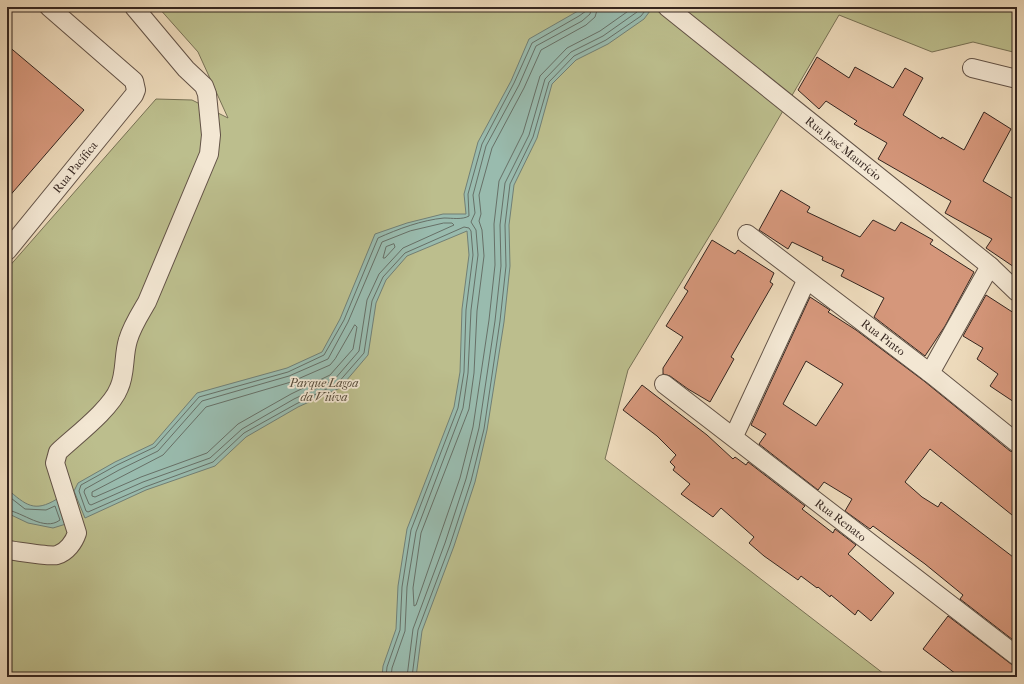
<svg xmlns="http://www.w3.org/2000/svg" width="1024" height="684" viewBox="0 0 1024 684" font-family="'IM FELL French Canon',serif">
<style>
.green{fill:#bcbe8d;stroke:#787256}
.water{fill:#99bbae;stroke:#717f75}
.lines{fill:none;stroke-linecap:round;stroke-linejoin:round}
.shore{stroke:#677067;stroke-width:1}
.building{fill:#d5977b;stroke:#352620;fill-rule:evenodd}
.minor-casing{stroke:#635347;stroke-width:20}
.minor{stroke:#f3e7d3;stroke-width:18}
.labels{text-anchor:middle;dominant-baseline:central;stroke-width:3.5;stroke-linejoin:round;paint-order:stroke}
.street-label{font-size:12px;fill:#352620;stroke:#f3e7d3}
.park-label{font-size:12px;font-style:italic;fill:#574c3b;stroke:#f3e7d3}
</style>
<rect width="100%" height="100%" fill="#eddabb"/>
<filter id="stains"><feTurbulence type="fractalNoise" baseFrequency=".005" numOctaves="4"/><feColorMatrix values="0 0 0 0 .2 0 0 0 0 .09 0 0 0 0 .02 0 0 0 .5 -.17"/></filter>
<radialGradient id="worn" r=".72"><stop offset=".6" stop-color="#630" stop-opacity="0"/><stop offset="1" stop-color="#630" stop-opacity=".3"/></radialGradient>
<!-- green -->
<path class="green" d="M 158,7 L 1017,7 L 1017,53 L 973,42 L 932,52 L 839,15 L 718,222 L 628,370 L 605,459 L 888,677 L 7,677 L 7,269 L 156,99 L 192,100 L 228,118 L 198,52 Z"/>
<!-- water -->
<path class="water" d="M 585,7 L 653,7 L 644,19 L 608,44 L 576,60 L 552,84 L 537,138 L 514,185 L 509,225 L 510,266 L 504,322 L 487,430 L 475,482 L 454,546 L 422,631 L 416,677 L 382,677 L 383,666 L 396,629 L 398,586 L 407,529 L 454,407 L 460,372 L 462,309 L 469,255 L 467,231 L 407,256 L 386,280 L 376,303 L 368,355 L 340,388 L 298,407 L 246,437 L 215,466 L 146,490 L 85,518 L 74,491 L 78,483 L 115,462 L 153,444 L 197,393 L 287,368 L 322,352 L 340,319 L 375,234 L 407,223 L 443,214 L 466,214 L 464,194 L 478,142 L 511,81 L 529,39 Z
M 7,489 C 26,505 34,513 57,499 L 66,524 L 53,528 L 28,523 L 7,513 Z"/>
<g class="lines">
<!-- shore -->
<path class="shore" d="M 598,7 L 595,17 L 586,25 L 541,50 L 524,88 L 492,148 L 479,195 L 481,214 L 479,221 L 482,230 L 484,256 L 477,311 L 474,373 L 469,409 L 421,533 L 413,588 L 414,606 L 416,605 L 460,478 L 473,427 L 489,320 L 495,265 L 494,224 L 499,181 L 523,133 L 540,76 L 567,48 L 600,31 L 634,7
M 444,223 L 452,223 L 454,225 L 403,248 L 379,274 L 367,300 L 359,351 L 334,380 L 294,399 L 242,429 L 210,458 L 143,482 L 91,505 L 89,504 L 84,492 L 85,489 L 119,470 L 158,451 L 202,401 L 289,376 L 328,359 L 348,322 L 382,242 L 410,231 Z
M 394,244 L 395,247 L 385,258 L 383,258 L 386,247 Z
M 355,325 L 357,327 L 353,349 L 330,375 L 291,394 L 238,424 L 207,453 L 141,477 L 95,497 L 92,496 L 92,492 L 163,455 L 206,407 L 291,382 L 330,365 L 335,359 Z
M 7,495 L 25,509 L 46,510 L 55,506 L 60,520 C 44,532 23,512 7,510
M 386,677 L 387,667 L 400,630 L 402,587 L 411,530 L 458,408 L 464,372 L 466,310 L 473,255 L 471,231 L 469,228 L 464,227 L 405,253 L 383,277 L 372,301 L 364,353 L 337,384 L 296,404 L 244,433 L 213,462 L 145,487 L 88,512 L 86,511 L 79,491 L 81,485 L 117,465 L 155,447 L 199,397 L 288,372 L 324,355 L 344,320 L 378,238 C 398,229 422,220 444,218 C 452,218 462,220 469,216 L 468,194 L 482,144 L 514,83 L 532,43 L 579,16 L 586,11 L 587,7
M 391,677 L 392,668 L 405,631 L 407,587 L 416,532 L 463,408 L 468,373 L 471,310 L 478,255 L 476,230 L 471,222 L 475,213 L 473,195 L 486,146 L 519,85 L 536,46 L 582,21 L 590,14 L 592,7
M 407,677 L 413,629 L 445,543 L 466,479 L 479,428 L 495,321 L 501,266 L 500,225 L 505,183 L 529,135 L 545,79 L 571,52 L 603,36 L 637,12 L 642,7
M 412,677 L 418,630 L 450,545 L 471,481 L 484,429 L 500,321 L 506,266 L 505,225 L 510,184 L 533,137 L 549,82 L 574,56 L 606,40 L 641,16 L 648,7"/>
</g>
<!-- building -->
<path class="building" d="M 7,45 L 84,110 L 7,199 Z
M 817,57 L 849,78 L 855,67 L 893,88 L 905,68 L 923,78 L 903,115 L 941,139 L 942,137 L 964,150 L 984,112 L 1011,129 L 983,181 L 1017,201 L 1017,269 L 986,248 L 992,239 L 945,213 L 951,201 L 878,159 L 887,143 L 854,124 L 857,121 L 826,101 L 819,109 L 798,90 Z
M 781,190 L 810,207 L 807,212 L 860,237 L 873,220 L 895,231 L 901,222 L 933,240 L 930,244 L 974,272 L 945,326 L 925,356 L 874,317 L 884,298 L 841,276 L 844,270 L 822,260 L 823,257 L 792,242 L 788,249 L 759,230 Z
M 712,240 L 735,254 L 738,250 L 774,273 L 770,282 L 773,284 L 731,357 L 734,359 L 710,402 L 688,389 L 670,376 L 663,374 L 663,368 L 683,337 L 666,326 L 688,291 L 684,288 Z
M 986,295 L 1017,315 L 1017,404 L 990,386 L 998,374 L 977,359 L 983,348 L 963,336 Z
M 810,297 L 830,310 L 828,312 L 856,330 L 924,381 L 1010,451 L 1017,453 L 1017,519 L 930,449 L 905,482 L 922,497 L 938,507 L 941,502 L 1017,560 L 1017,643 L 960,599 L 963,595 L 925,564 L 873,526 L 870,529 L 845,511 L 852,499 L 824,482 L 818,490 L 759,444 L 766,434 L 751,425 ZM 806,361 L 843,384 L 816,426 L 783,404 Z
M 642,385 L 707,435 L 733,459 L 735,457 L 746,465 L 748,462 L 805,506 L 802,509 L 833,533 L 835,529 L 856,545 L 848,554 L 894,593 L 871,621 L 858,610 L 855,615 L 831,595 L 830,597 L 818,587 L 817,588 L 801,576 L 798,580 L 764,556 L 749,543 L 754,537 L 721,508 L 713,517 L 681,494 L 690,484 L 673,470 L 675,467 L 670,462 L 676,455 L 657,436 L 623,410 Z
M 948,616 L 1011,664 L 1017,666 L 1017,677 L 960,677 L 923,649 Z"/>
<g class="lines">
<defs>
<g id="minor">
<path id="s1" d="M 667,7 L 990,266 L 1017,292"/>
<path d="M 972,68 L 1017,79"/>
<path id="s2" d="M 747,234 L 930,373 L 1017,443"/>
<path id="s3" d="M 7,251 L 134,95 L 136,90 L 134,81 L 49,7"/>
<path d="M 930,373 L 990,266"/>
<path id="s4" d="M 664,384 L 1017,656"/>
<path d="M 734,436 L 806,281"/>
<path d="M 7,550 C 17,551 49,557 57,555 C 67,552 74,542 77,533 L 55,463 L 58,452 C 75,436 111,409 119,388 C 126,373 123,356 128,340 C 132,326 140,314 147,302 L 209,154 L 211,135 L 207,94 L 204,86 L 186,69 L 134,7"/>
</g>
</defs>
<!-- minor casing -->
<use href="#minor" class="minor-casing"/>
<!-- minor -->
<use href="#minor" class="minor"/>
</g>
<g class="labels">
<!-- street labels -->
<g class="street-label">
<text stroke="none"><textPath href="#s1" startOffset="226">Rua José Maurício</textPath></text>
<text stroke="none"><textPath href="#s3" startOffset="108">Rua Pacífica</textPath></text>
<text stroke="none"><textPath href="#s2" startOffset="171">Rua Pinto</textPath></text>
<text stroke="none"><textPath href="#s4" startOffset="223">Rua Renato</textPath></text>
</g>
<!-- park labels -->
<g class="park-label">
<text x="324" y="383">Parque Lagoa<tspan x="324" dy="14">da Viúva</tspan></text>
</g>
</g>
<!-- margin -->
<rect width="1024" height="684" fill="none" stroke="#eddabb" stroke-width="24"/>
<rect x="8" y="8" width="1008" height="668" fill="none" stroke="#352620" stroke-width="2"/>
<rect x="12" y="12" width="1000" height="660" fill="none" stroke="#352620"/>
<rect width="100%" height="100%" filter="url(#stains)"/>
<rect width="100%" height="100%" fill="url(#worn)"/>
</svg>
